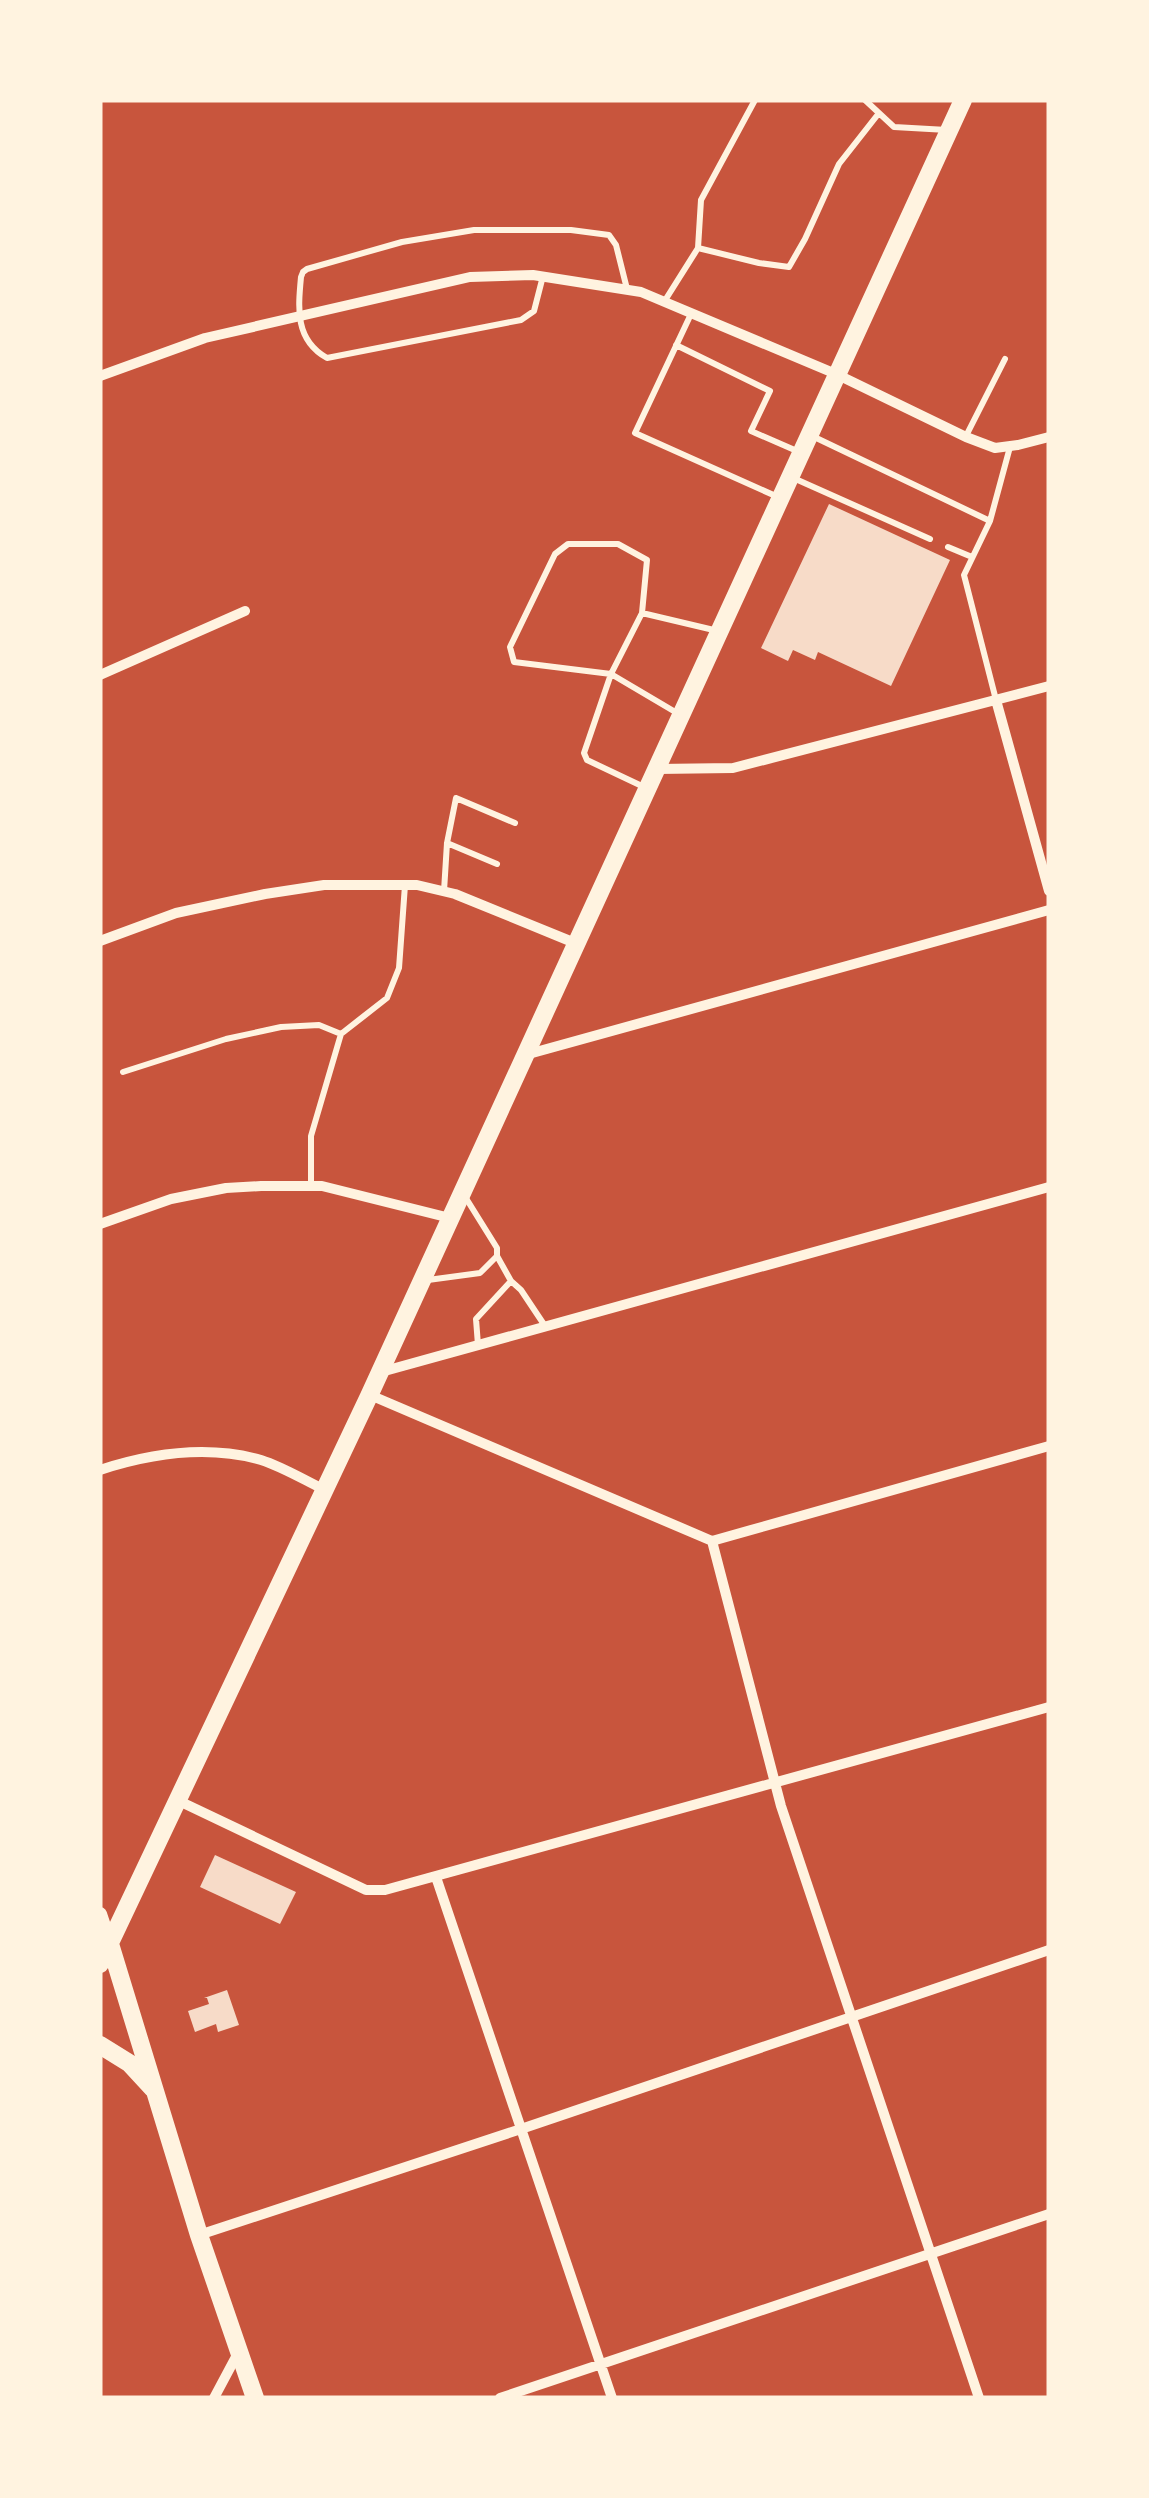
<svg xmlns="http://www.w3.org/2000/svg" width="1149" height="2498" viewBox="0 0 1149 2498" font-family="'PT Sans Narrow',sans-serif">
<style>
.building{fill:#f7dbc8}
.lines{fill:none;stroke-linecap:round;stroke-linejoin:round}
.service{stroke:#fff3e0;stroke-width:6}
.minor{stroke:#fff3e0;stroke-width:10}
.tertiary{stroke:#fff3e0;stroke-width:14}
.primary{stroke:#fff3e0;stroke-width:18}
</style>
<rect width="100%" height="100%" fill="#c8553d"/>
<!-- building -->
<path class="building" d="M 829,504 L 950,560 L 891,686 L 818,652 L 815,660 L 793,650 L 788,661 L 761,648 Z
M 215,1855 L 296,1892 L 280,1924 L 200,1887 Z
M 227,1990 L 239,2025 L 218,2032 L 216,2024 L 195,2032 L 188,2011 L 209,2004 L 207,1998 L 204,1998 Z"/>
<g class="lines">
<!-- service -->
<path class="service" d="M 865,100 L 894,127 L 947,130
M 698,248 L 759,263 L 789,267 L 805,239 L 839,164 L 879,113
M 543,276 L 534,311 L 521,320 L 327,358 C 295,340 298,309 301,277 L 303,272 L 307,269 L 402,242 L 474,230 L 571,230 L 609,235 L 616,245 L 627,289
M 664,302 L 698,248 L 701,200 L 755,100
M 691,314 L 635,433 L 778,497
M 676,345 L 770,391 L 751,431 L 797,451
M 810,435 L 990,521
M 966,436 L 1005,359
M 791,477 L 930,539
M 948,547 L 972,557
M 642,613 L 647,560 L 618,544 L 568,544 L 555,554 L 510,647 L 514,662 L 611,674 L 584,753 L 587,760 L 644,787
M 996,700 L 964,575 L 990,521 L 1010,447
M 677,713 L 611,674 L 642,613 L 718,631
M 447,843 L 497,864
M 444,891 L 447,843 L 456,798 L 515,823
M 123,1072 L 226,1039 L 281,1027 L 319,1025 L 341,1034
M 311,1186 L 311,1136 L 341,1034 L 387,998 L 399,968 L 405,885
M 497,1256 L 511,1281
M 428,1280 L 480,1273 L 497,1256 L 497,1248 L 464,1195
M 478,1345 L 476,1319 L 511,1281 L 521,1290 L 545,1326"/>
<!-- minor -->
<path class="minor" d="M 100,376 L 205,338 L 470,277 L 533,275 L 641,292 L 836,374 L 966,437 L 995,448 L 1018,445 L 1049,437
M 100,675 L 245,611
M 996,700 L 1049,891
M 657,769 L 733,768 L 1049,686
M 100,941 L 176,913 L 265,894 L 324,885 L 417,885 L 455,894 L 575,943
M 525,1055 L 1049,910
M 100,1224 L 171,1199 L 226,1188 L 261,1186 L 322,1186 L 450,1218
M 381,1372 L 1049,1187
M 370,1395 L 712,1541 L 1049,1446
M 100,1470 C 152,1453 208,1445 261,1460 C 283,1467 304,1480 325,1490
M 712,1541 L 781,1806 L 979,2398
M 179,1801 L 366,1890 L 385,1890 L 1049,1707
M 436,1877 L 612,2398
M 199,2235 L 521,2129 L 1049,1950
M 214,2398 L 238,2353
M 500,2398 L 1049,2214"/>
<!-- tertiary -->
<path class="tertiary" d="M 100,1914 L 110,1944"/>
<!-- primary -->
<path class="primary" d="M 110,1944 L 199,2235 L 255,2398
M 100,1964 L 369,1396 L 963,100
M 100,2045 L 129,2063 L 153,2089"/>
</g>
<!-- border -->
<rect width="1149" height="2498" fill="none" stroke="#fff3e0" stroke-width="205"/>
</svg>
